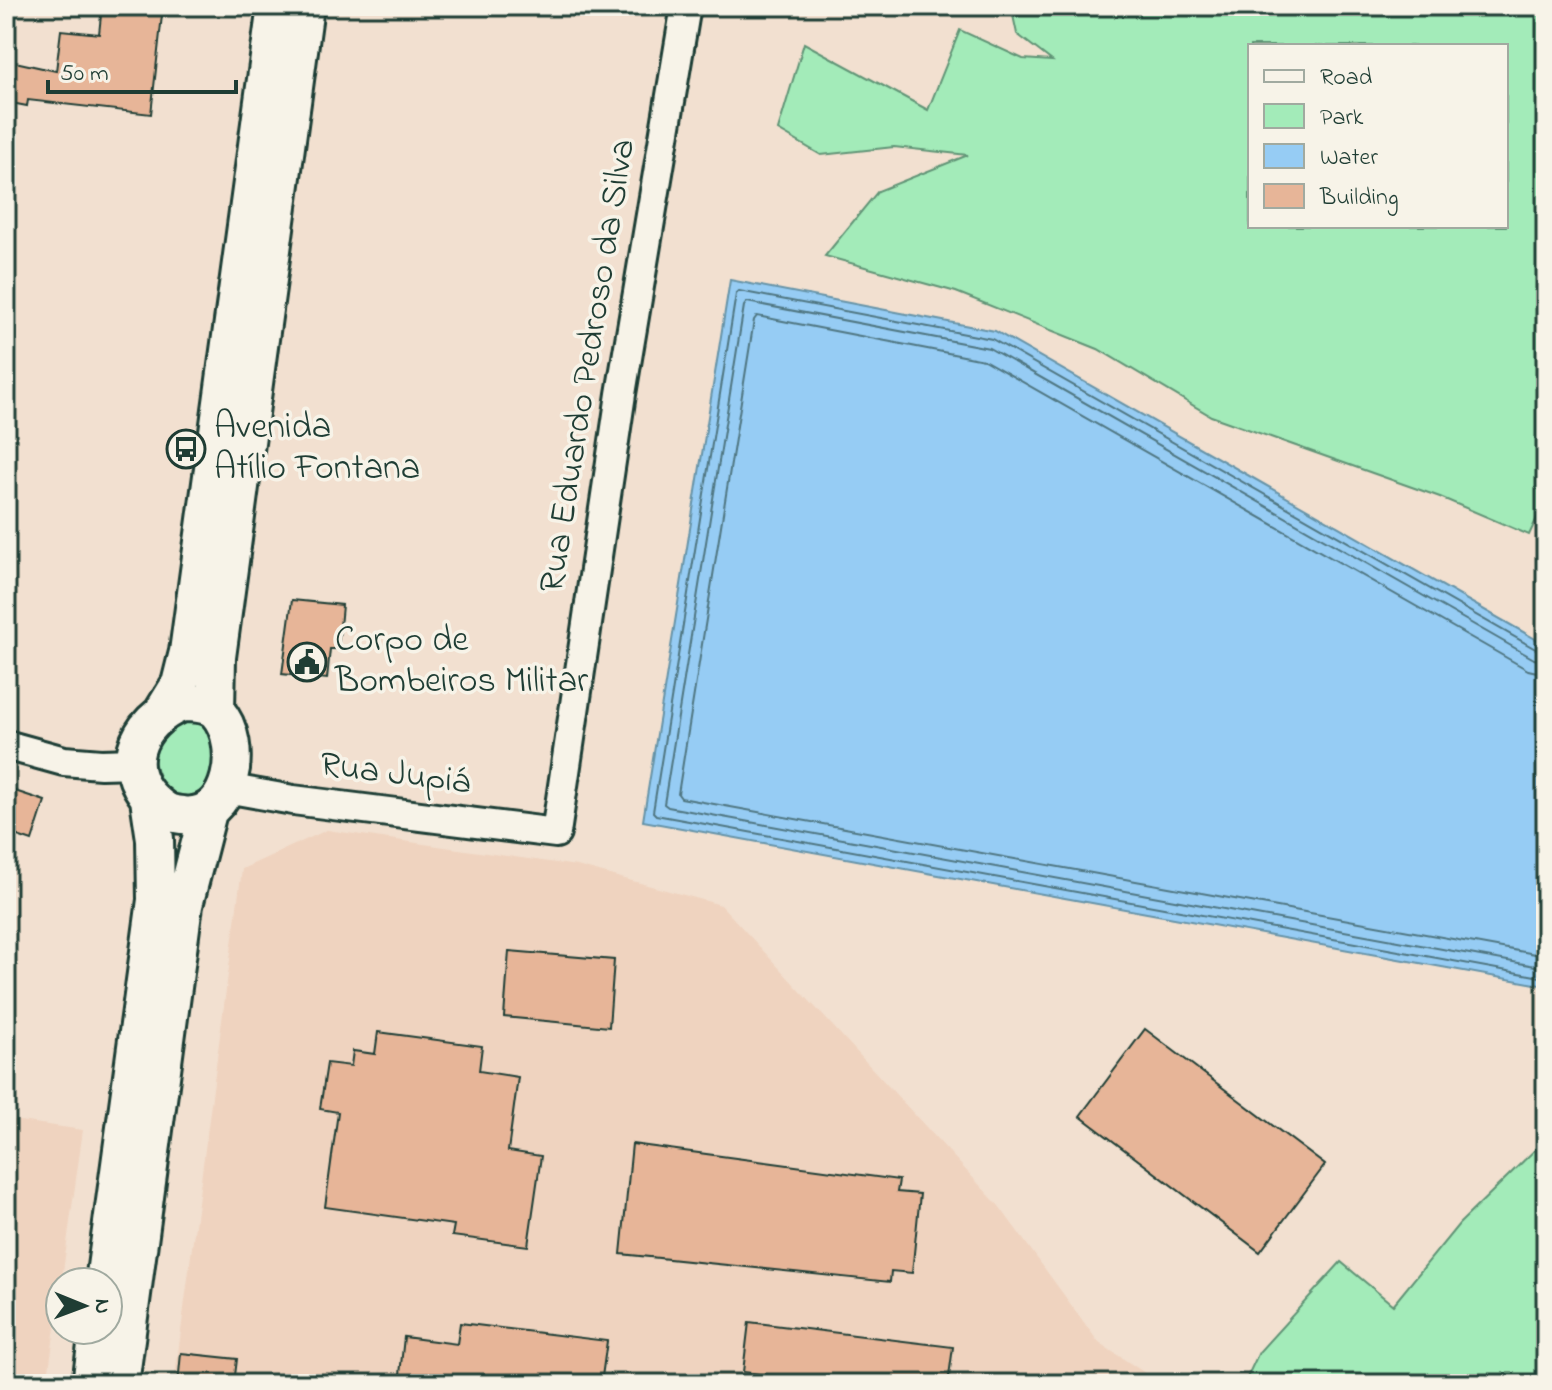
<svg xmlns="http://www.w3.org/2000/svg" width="1552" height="1390" viewBox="0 0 1552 1390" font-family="'Indie Flower',sans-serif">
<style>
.built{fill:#efd3bf}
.green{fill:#a3ebb9;stroke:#619476;stroke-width:2;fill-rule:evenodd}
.water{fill:#96ccf4;stroke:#6693a7;stroke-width:2}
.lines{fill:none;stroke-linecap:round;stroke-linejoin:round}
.shore{stroke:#4f7681;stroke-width:2}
.building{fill:#e7b598;stroke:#1f3d34;stroke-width:2}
.minor-casing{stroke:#1f3d34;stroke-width:34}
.major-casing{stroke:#1f3d34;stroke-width:42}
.minor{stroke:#f7f3e8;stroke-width:28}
.major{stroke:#f7f3e8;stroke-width:36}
.labels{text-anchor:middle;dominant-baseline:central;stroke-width:7;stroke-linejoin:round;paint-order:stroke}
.street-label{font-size:36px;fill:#1f3d34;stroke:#f7f3e8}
.poi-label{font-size:36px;fill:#1f3d34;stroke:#f7f3e8;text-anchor:start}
</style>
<rect width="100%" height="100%" fill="#f2e0d0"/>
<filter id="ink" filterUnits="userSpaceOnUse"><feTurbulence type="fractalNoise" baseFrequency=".0125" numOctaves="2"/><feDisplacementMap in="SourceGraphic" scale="16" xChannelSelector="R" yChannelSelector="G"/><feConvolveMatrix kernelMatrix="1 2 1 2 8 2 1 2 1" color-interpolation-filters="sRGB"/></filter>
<g filter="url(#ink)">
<!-- built -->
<path class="built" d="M 327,830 L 577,866 L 721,905 L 999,1206 L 1099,1343 L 1162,1384 L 174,1384 L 242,869 Z
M 6,1119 L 83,1130 L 47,1384 L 6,1384 Z"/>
<!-- green -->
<path class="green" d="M 1011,6 L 1546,6 L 1546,499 L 1529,535 L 1440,497 L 1211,416 L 1098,349 L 956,292 L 825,256 L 878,191 L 968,155 L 894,147 L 821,155 L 778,130 L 804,43 L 928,110 L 960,30 L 1023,59 L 1052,61 L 1017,34 ZM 1250,46 L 1506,46 L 1506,226 L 1250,226 Z
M 191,715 L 210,727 L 216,765 L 202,795 C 194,797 185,799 177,796 C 159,790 146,752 159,737 C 167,728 181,722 191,715 Z
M 1546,1139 L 1546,1384 L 1244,1384 L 1259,1352 L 1341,1262 L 1393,1305 L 1459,1224 Z"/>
<!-- water -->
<path class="water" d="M 730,280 L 995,331 L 1546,645 L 1546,986 L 643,821 Z"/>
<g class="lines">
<!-- shore -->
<path class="shore" d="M 1546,652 L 1539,651 L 992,339 L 739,291 L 736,294 L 653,812 L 656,815 L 1546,978
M 1546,662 L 1534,659 L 989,348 L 747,302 L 744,306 L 664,804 L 668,807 L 1546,968
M 1546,674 L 1528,670 L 984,360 L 757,316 L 754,320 L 678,794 L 681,798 L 1546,956"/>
</g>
<!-- building -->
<path class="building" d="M 102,6 L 163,6 L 151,114 L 28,100 L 27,106 L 6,102 L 6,60 L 56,71 L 61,30 L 99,34 Z
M 292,600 L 342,605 L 338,649 L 330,649 L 327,679 L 282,674 Z
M 6,788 L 45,801 L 32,841 L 6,832 Z
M 509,951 L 614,960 L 609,1027 L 504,1017 Z
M 1145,1029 L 1325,1165 L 1260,1252 L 1080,1116 Z
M 378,1032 L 482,1046 L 479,1071 L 518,1077 L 508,1151 L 541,1156 L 528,1246 L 452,1236 L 454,1225 L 325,1207 L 338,1112 L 320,1109 L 327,1063 L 351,1066 L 353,1051 L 375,1054 Z
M 632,1144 L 899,1180 L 897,1192 L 920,1194 L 912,1273 L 891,1271 L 890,1282 L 621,1254 Z
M 749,1322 L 953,1347 L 948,1384 L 841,1384 L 743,1372 Z
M 460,1323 L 607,1341 L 601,1384 L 399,1384 L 404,1337 L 457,1344 Z
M 181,1353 L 237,1359 L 234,1384 L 178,1384 Z"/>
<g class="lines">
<defs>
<path id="minor" d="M 6,745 L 64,761 L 101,764 L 135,763
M 226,788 L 293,800 L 556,833 L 621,394 L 686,6"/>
<path id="major" d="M 182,703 C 194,703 208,703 217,712 C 245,743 233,822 182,815 C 173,814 167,813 160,807 C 115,773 135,721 182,703 Z
M 164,710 L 180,684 L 188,652 L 276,6
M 216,711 L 217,657 L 305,6
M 104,1282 L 156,900 L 155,839 L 149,799
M 91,1384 L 98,1330
M 120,1384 L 184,905 L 208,812"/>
</defs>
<!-- minor casing -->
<use href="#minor" class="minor-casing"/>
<!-- major casing -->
<use href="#major" class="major-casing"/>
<!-- minor -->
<use href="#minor" class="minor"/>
<!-- major -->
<use href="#major" class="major"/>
</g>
</g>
<!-- icons -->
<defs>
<symbol id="bus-ring" viewBox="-11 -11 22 22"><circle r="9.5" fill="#f7f3e8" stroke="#1f3d34" stroke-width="1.5"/><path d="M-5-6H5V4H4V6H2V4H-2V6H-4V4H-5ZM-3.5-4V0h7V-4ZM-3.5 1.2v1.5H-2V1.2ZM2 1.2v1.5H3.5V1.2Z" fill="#1f3d34"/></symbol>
<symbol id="civic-ring" viewBox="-11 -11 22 22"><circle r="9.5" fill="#f7f3e8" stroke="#1f3d34" stroke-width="1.5"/><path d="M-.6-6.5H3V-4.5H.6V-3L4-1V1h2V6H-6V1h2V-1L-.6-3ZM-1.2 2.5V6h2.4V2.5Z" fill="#1f3d34"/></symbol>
</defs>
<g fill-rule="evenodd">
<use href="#bus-ring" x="164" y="427" width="44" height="44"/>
<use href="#civic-ring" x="285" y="640" width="44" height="44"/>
</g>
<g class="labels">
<!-- street labels -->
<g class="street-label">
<text transform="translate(589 366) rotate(-81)">Rua Eduardo Pedroso da Silva</text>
<text transform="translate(395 775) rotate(7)">Rua Jupiá</text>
</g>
<!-- poi labels -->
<g class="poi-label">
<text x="214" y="428">Avenida<tspan x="214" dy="41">Atílio Fontana</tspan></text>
<text x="335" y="641">Corpo de<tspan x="335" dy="41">Bombeiros Militar</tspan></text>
</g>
</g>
<!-- margin -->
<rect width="1552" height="1390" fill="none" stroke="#f7f3e8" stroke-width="32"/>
<rect x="16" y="16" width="1520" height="1358" fill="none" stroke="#1f3d34" stroke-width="3" filter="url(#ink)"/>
<!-- legend -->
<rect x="1248" y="44" width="260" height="184" fill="#f7f3e8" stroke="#a1aaa0" stroke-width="2"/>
<rect x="1264" y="70" width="40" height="12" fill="#f7f3e8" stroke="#a1aaa0" stroke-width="2"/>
<text x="1320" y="84" font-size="24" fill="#1f3d34">Road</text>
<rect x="1264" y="104" width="40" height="24" fill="#a3ebb9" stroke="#a1aaa0" stroke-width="2"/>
<text x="1320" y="124" font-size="24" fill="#1f3d34">Park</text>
<rect x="1264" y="144" width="40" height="24" fill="#96ccf4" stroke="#a1aaa0" stroke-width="2"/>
<text x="1320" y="164" font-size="24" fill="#1f3d34">Water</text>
<rect x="1264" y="184" width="40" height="24" fill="#e7b598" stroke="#a1aaa0" stroke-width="2"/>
<text x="1320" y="204" font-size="24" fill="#1f3d34">Building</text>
<!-- north arrow -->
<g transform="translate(84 1306) rotate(91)"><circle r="38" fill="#f7f3e8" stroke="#a1aaa0" stroke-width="2"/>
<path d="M0-6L14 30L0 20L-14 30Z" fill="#1f3d34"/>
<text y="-12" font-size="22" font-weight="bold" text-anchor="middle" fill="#1f3d34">N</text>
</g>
<!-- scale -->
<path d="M48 80v12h188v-12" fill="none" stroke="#1f3d34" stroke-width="4"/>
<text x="60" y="80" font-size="24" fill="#1f3d34" stroke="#f7f3e8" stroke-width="6" paint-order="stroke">50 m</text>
</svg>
